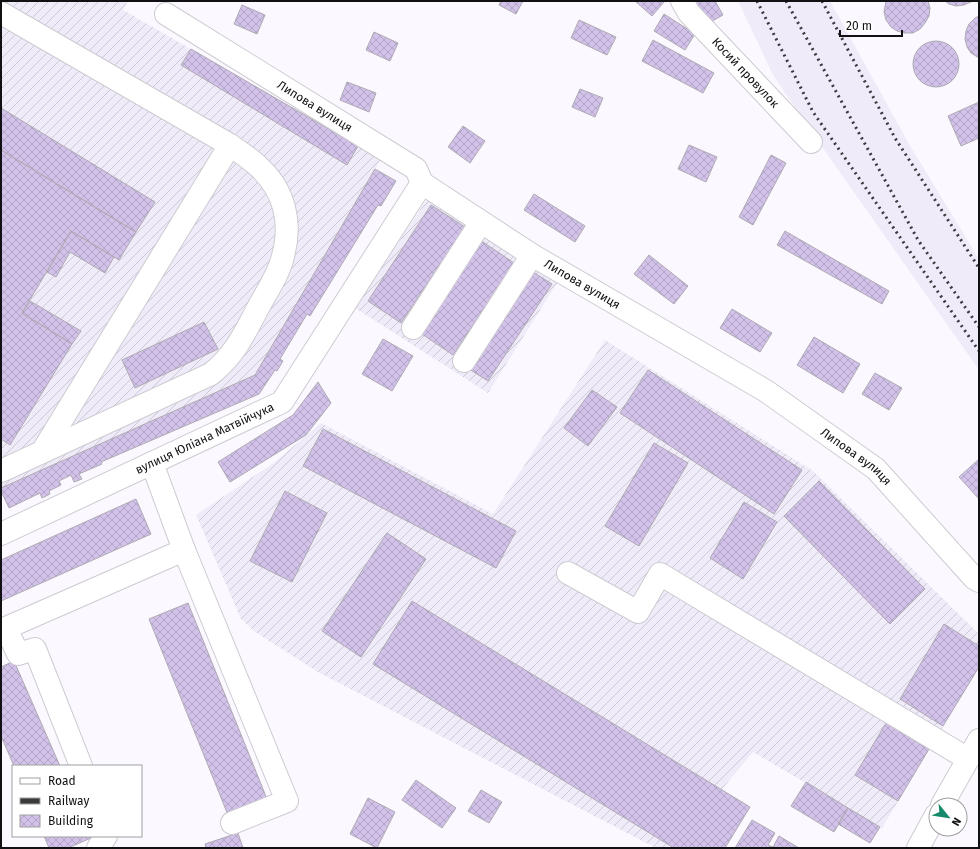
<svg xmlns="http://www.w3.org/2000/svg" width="980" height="849" viewBox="0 0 980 849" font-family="'Fira Sans',sans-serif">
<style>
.built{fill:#f0ebf9}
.industrial{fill:url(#industrial-furrows)}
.building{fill:url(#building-cross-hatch);stroke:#adabb1}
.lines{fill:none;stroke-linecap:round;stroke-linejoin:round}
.minor-casing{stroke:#cdcbd1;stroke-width:24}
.minor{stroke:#fff;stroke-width:22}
.rail{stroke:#3a393c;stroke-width:3;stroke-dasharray:2 4;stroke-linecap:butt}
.labels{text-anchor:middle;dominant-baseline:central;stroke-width:3;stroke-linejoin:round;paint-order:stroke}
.street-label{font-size:12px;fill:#111013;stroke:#fff}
</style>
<defs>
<pattern id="industrial-furrows" width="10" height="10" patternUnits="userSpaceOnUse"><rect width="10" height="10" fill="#f0ebf9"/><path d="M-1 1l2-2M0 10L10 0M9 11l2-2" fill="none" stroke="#cdc8d5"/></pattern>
<pattern id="building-cross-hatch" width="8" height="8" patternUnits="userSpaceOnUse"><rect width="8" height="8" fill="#d2c1e9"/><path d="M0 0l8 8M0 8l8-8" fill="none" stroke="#b3a5c7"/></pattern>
</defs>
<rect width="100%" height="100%" fill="#fbf8ff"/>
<!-- built -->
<path class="built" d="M 738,1 L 830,1 L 909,144 L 979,259 L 979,370 L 820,144 L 773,75 Z"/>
<!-- industrial -->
<path class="industrial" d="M 1,1 L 128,1 L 123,10 L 381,159 L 255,375 L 1,488 Z
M 428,198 L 559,280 L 488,393 L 355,308 Z
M 605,340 L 813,471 L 979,634 L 979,667 L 882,828 L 753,752 L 723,788 L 678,848 L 656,848 L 316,671 L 254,631 L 241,619 L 196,515 L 275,462 L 321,423 L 493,514 Z"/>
<!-- building -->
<path class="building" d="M 501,1 L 523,1 L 516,14 L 499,5 Z
M 635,1 L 663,1 L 664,2 L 652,16 Z
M 694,1 L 715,1 L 723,15 L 707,24 Z
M 886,1 L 928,1 L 930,8 L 929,16 L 925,23 L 920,29 L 913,33 L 905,33 L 897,31 L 891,27 L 886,20 L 884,12 Z
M 945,1 L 973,1 L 964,5 L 956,6 L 949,4 Z
M 242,5 L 265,15 L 257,34 L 234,24 Z
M 664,14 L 695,34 L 685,50 L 654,31 Z
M 979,16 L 979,58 L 971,53 L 967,47 L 965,39 L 966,31 L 969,24 L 975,18 Z
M 579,20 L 616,37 L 607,55 L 571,38 Z
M 374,32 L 398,43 L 390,61 L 366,50 Z
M 653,40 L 714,73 L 703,93 L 642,61 Z
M913 64a23 23 0 1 1 46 0a23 23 0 1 1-46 0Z
M 191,49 L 358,146 L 347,165 L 181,65 Z
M 347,82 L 376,93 L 369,112 L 340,100 Z
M 580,89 L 603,98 L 595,117 L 572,107 Z
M 979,102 L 979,138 L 961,146 L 948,116 Z
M 1,108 L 155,202 L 136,232 L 1,150 Z
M 463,126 L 485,141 L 470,163 L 448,147 Z
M 689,145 L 717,157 L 706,182 L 678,169 Z
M 1,150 L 136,232 L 119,260 L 71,231 L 22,313 L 72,344 L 10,445 L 1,439 Z
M 771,155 L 786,163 L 753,225 L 739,217 Z
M 375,169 L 396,181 L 381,206 L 378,205 L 310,316 L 307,314 L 280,359 L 283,361 L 277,371 L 275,370 L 259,394 L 101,462 L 102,464 L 79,474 L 82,479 L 74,482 L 71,475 L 59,481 L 61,485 L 49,491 L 50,494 L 42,498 L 40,493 L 9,508 L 1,491 L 1,488 L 255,375 Z
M 534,194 L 585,226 L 575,242 L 524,210 Z
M 431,205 L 465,227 L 401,323 L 368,301 Z
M 71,231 L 114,257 L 105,273 L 70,252 L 56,277 L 47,272 Z
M 785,231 L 889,291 L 882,304 L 777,245 Z
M 480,240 L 514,263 L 453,355 L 419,332 Z
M 649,255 L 688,286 L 674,304 L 634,274 Z
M 533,272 L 552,284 L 488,381 L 469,369 Z
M 30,301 L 81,331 L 72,344 L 22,313 Z
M 732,309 L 772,333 L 760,352 L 720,328 Z
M 204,322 L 218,349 L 135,388 L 122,360 Z
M 814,337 L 860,364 L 843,393 L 797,365 Z
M 383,339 L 413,356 L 392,391 L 362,374 Z
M 648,370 L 802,470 L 774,514 L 620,413 Z
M 875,373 L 902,388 L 889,410 L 862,394 Z
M 318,382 L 331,403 L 306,435 L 230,482 L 218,462 L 293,415 Z
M 592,390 L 617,407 L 588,446 L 564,428 Z
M 323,429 L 516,531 L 496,568 L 303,466 Z
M 654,443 L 688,463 L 639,546 L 605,526 Z
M 979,459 L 979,499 L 959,477 Z
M 819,481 L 925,589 L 890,624 L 784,516 Z
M 285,491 L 327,513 L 292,582 L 250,561 Z
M 136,499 L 151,534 L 1,601 L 1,560 Z
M 744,502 L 777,522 L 743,579 L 710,558 Z
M 387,533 L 426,559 L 361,657 L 322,631 Z
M 412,601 L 750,807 L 725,848 L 674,848 L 373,664 Z
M 188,603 L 267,799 L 228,815 L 149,619 Z
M 944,624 L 979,646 L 979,667 L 943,726 L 900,699 Z
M 14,661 L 60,766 L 14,766 L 1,736 L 1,667 Z
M 886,723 L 929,749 L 898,801 L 855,775 Z
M 416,780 L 456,808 L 442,828 L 402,800 Z
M 806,782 L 848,808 L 834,832 L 791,806 Z
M 481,790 L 502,802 L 489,823 L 468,811 Z
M 368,798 L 395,812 L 377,848 L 350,834 Z
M 848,808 L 880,827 L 870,843 L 838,824 Z
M 752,820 L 775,833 L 768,845 L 773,847 L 779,836 L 799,848 L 735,848 Z
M 238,833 L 243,848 L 206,848 L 205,844 Z
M 44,836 L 90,836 L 91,838 L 68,848 L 49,848 Z"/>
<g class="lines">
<defs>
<g id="minor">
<path id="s1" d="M 682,1 L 689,13 L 811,142"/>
<path d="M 1,13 L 230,145 C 240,152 251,159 259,167 C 285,191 292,223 283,256 C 279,274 267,291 258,308 C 244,334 235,355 211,374 L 1,471"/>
<path id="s2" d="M 166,14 L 416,169 L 422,183 L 532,255 L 766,391 L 876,469 L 974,578 L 979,581"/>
<path d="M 413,328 L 481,222"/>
<path d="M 464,361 L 532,255"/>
<path d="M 42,452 L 230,145"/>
<path id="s3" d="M 1,534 L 282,402 L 422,183"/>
<path d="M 184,550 L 287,801 L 232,823"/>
<path d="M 568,573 L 638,612 L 660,574 L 968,759"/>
<path d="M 81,766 L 35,649 L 18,654 L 6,628 L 184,550 L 152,463"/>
<path d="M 942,805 L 979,740"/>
<path d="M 98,848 L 106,836"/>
<path d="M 918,848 L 936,815"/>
</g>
</defs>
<!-- minor casing -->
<use href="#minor" class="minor-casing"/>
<!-- minor -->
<use href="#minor" class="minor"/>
<!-- rail -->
<path class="rail" d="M 757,1 L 813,112 L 979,351
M 786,1 L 918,240 L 979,327
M 822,1 L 895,138 L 979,268"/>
</g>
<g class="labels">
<!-- street labels -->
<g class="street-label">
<text stroke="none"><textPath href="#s1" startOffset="96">Косий провулок</textPath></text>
<text stroke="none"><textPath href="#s2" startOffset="175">Липова вулиця</textPath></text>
<text stroke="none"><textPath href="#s2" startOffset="499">Липова вулиця</textPath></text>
<text stroke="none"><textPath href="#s3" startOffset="225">вулиця Юліана Матвійчука</textPath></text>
<text stroke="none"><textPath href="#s2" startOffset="823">Липова вулиця</textPath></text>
</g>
</g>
<!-- border -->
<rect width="980" height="849" fill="none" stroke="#111013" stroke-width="4"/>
<!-- legend -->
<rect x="12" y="765" width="130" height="72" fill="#ffffff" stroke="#a09fa1"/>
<rect x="20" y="778" width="20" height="6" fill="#ffffff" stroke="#a09fa1"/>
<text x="48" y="785" font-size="12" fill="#111013">Road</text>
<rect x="20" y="798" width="20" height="6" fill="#3a393c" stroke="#a09fa1"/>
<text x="48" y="805" font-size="12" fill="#111013">Railway</text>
<rect x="20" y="815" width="20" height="12" fill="url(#building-cross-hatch)" stroke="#a09fa1"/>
<text x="48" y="825" font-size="12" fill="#111013">Building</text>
<!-- north arrow -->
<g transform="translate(948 817) rotate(120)"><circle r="19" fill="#ffffff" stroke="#a09fa1"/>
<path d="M0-3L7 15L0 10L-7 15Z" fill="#158a6b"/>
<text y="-6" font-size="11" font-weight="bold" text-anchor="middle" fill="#111013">N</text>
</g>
<!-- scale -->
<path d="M840 30v6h62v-6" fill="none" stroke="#111013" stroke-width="2"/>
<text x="846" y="30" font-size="12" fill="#111013" stroke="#ffffff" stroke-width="3" paint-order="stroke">20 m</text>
</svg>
